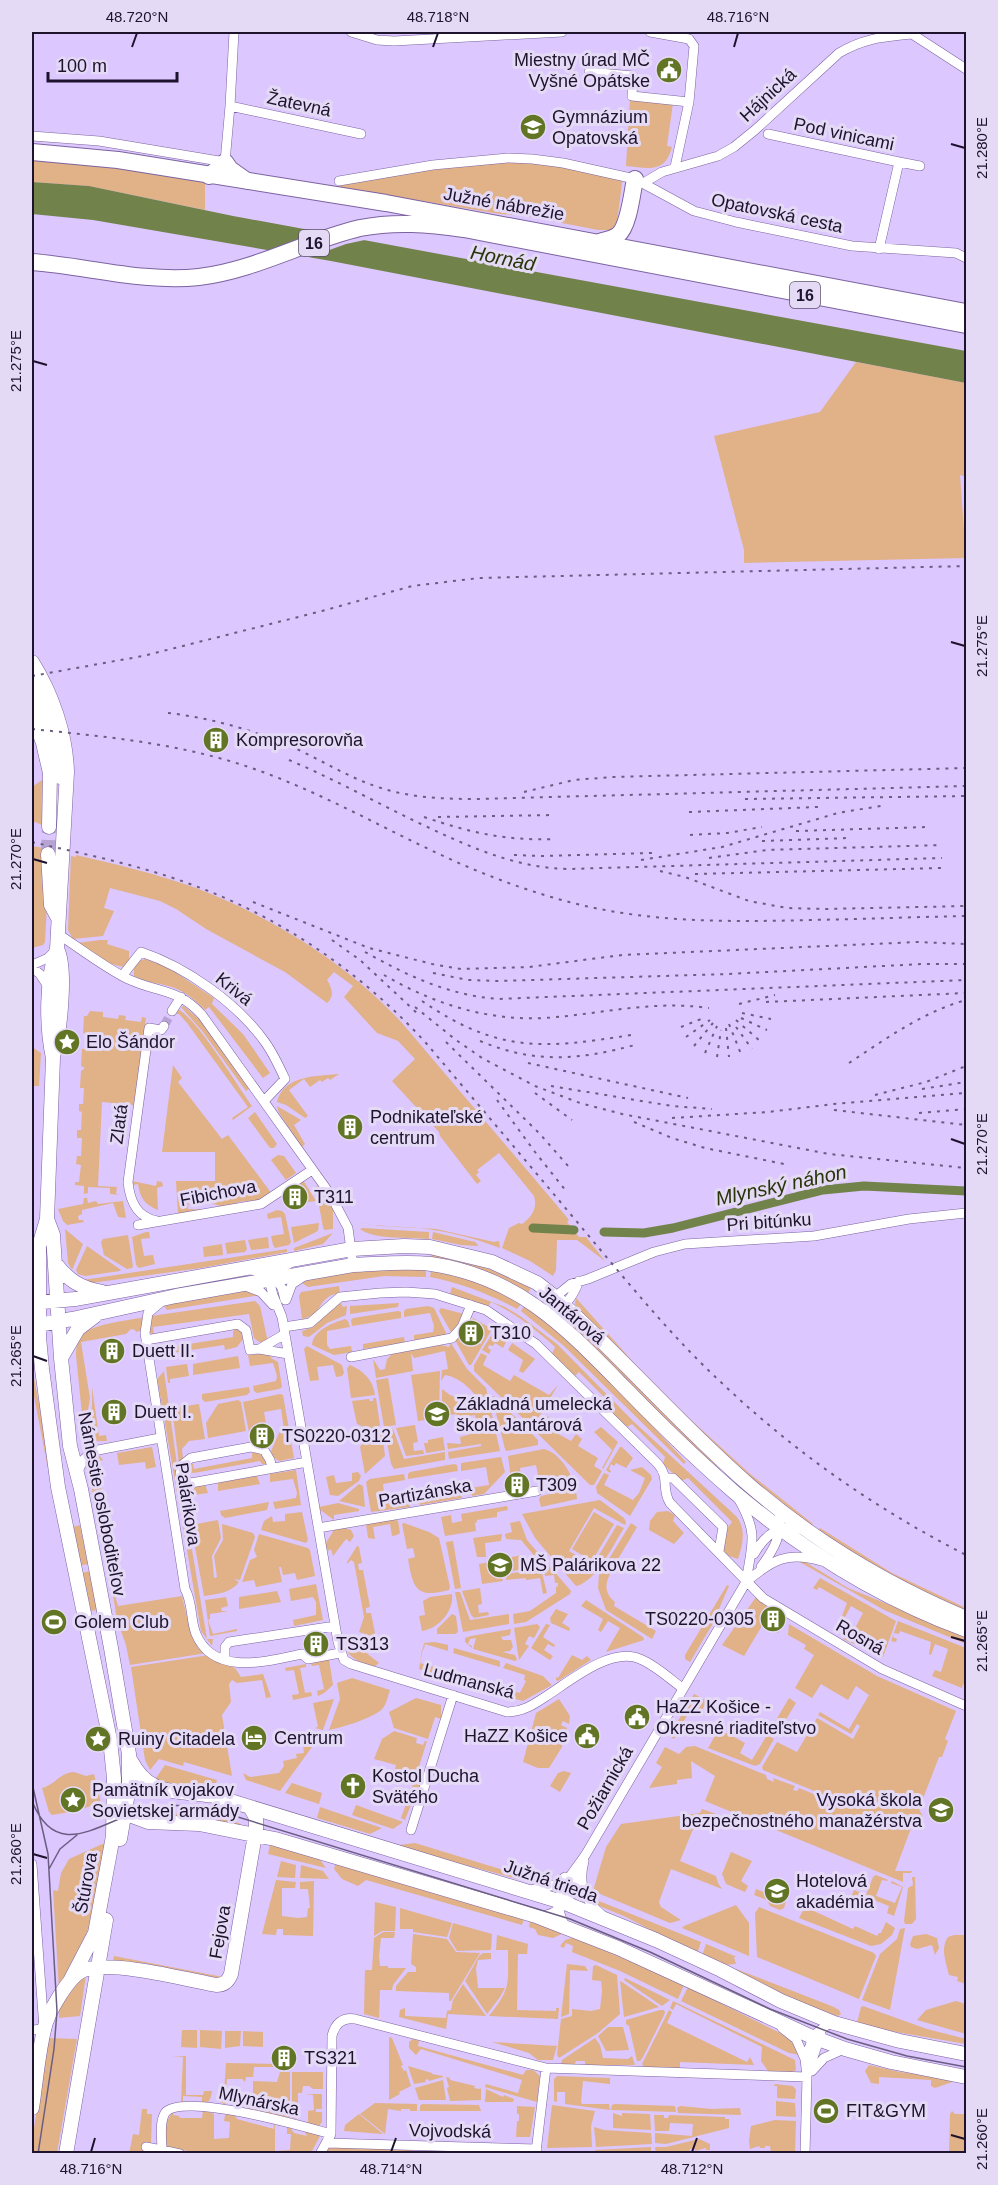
<svg xmlns="http://www.w3.org/2000/svg" width="998" height="2185" viewBox="0 0 998 2185" font-family="Arial,sans-serif">
<style>
.green{fill:#e1b188}
.water{fill:#72824b}
.pier{fill:#dcc7fe}
.lines{fill:none;stroke-linecap:round;stroke-linejoin:round}
.canal{stroke:#72824b;stroke-width:9}
.street-tunnel{stroke:#b6a3d4;stroke-width:9;stroke-dasharray:9 4.5;stroke-linecap:butt}
.secondary-tunnel{stroke:#b6a3d4;stroke-width:14;stroke-dasharray:14 7;stroke-linecap:butt}
.street-casing{stroke:#7c63a0;stroke-width:10}
.secondary-casing{stroke:#7c63a0;stroke-width:15}
.highway-casing{stroke:#7c63a0;stroke-width:18}
.street{stroke:#fff;stroke-width:9}
.secondary{stroke:#fff;stroke-width:14}
.highway{stroke:#fff;stroke-width:16}
.tram{stroke:#6b5c81;stroke-width:1.5}
.rail{stroke:#6b5c81;stroke-width:2;stroke-dasharray:3 6;stroke-linecap:butt}
.ticks{fill:none;stroke:#1e132c;stroke-width:2}
.labels{text-anchor:middle;dominant-baseline:central;stroke-width:6;stroke-linejoin:round;paint-order:stroke}
.shield{fill:#e5daf6;stroke:#5a4f69;stroke-width:1.5}
.shield-label{font-size:16px;font-weight:bold;fill:#1e132c}
.poi-label{font-size:18px;fill:#1e132c;stroke:#e5daf6;text-anchor:start}
.street-label{font-size:18px;fill:#1e132c;stroke:#e5daf6}
.water-label{font-size:20px;font-style:italic;fill:#293408;stroke:#e5daf6}
.neatline{fill:none;stroke:#1e132c;stroke-width:2}
.ticks-label{font-size:15px;text-anchor:middle;fill:#1e132c}
</style>
<rect width="100%" height="100%" fill="#dcc7fe"/>
<!-- green -->
<path class="green" d="M 630,99 L 673,103 L 667,146 L 672,147 C 665,174 648,168 626,166 Z
M 32,157 L 55,158 L 205,181 L 205,210 L 89,186 L 32,182 Z
M 508,158 L 623,176 L 616,230 L 598,230 L 521,215 L 500,214 L 338,187 L 339,181 Z
M 856,362 L 966,383 L 966,477 L 960,475 L 966,558 L 744,563 L 744,550 L 714,436 L 820,412 Z
M 42,780 L 45,781 L 45,826 L 32,821 L 32,787 Z
M 32,846 L 44,848 L 47,903 L 45,942 L 43,945 L 32,948 Z
M 76,855 C 116,864 157,874 196,888 C 272,917 347,963 402,1023 L 565,1215 L 569,1220 L 567,1222 L 579,1237 L 586,1237 L 605,1261 L 577,1240 L 557,1240 L 556,1270 L 553,1276 L 530,1261 L 502,1248 L 509,1228 L 519,1223 L 522,1224 C 531,1217 538,1209 534,1196 L 499,1153 L 477,1170 L 479,1172 L 476,1175 L 481,1181 L 477,1184 L 440,1136 L 439,1132 L 392,1081 L 415,1059 L 398,1041 L 377,1033 L 344,997 L 353,986 L 334,972 L 327,980 C 332,988 335,996 327,1003 L 285,972 L 206,929 L 176,909 L 160,901 L 110,888 L 104,908 L 114,911 L 103,936 L 73,939 L 68,930 L 71,856 L 76,857 Z
M 100,940 L 108,940 L 107,944 L 129,951 L 129,961 L 124,967 L 111,964 L 77,943 Z
M 145,959 L 167,967 L 214,998 L 212,1004 L 243,1034 L 270,1073 L 263,1078 L 209,1007 L 205,1010 C 195,1000 186,992 172,987 C 160,983 145,983 134,976 L 134,967 L 139,961 Z
M 184,1006 L 200,1020 L 250,1088 L 246,1091 L 203,1032 L 181,1007 Z
M 178,1009 C 199,1021 236,1084 252,1106 L 233,1120 L 232,1118 L 248,1107 L 187,1023 L 179,1014 L 176,1014 Z
M 90,1011 L 103,1012 L 103,1017 L 118,1019 L 119,1015 L 126,1016 L 125,1020 L 141,1022 L 142,1017 L 146,1018 L 134,1105 L 102,1102 L 98,1186 L 117,1187 L 116,1194 L 120,1195 L 110,1194 L 110,1188 L 88,1187 L 88,1193 L 84,1194 L 84,1186 L 75,1185 L 75,1182 L 79,1182 L 81,1165 L 76,1164 L 77,1156 L 81,1156 L 82,1138 L 77,1138 L 77,1130 L 81,1130 L 82,1112 L 79,1111 L 79,1104 L 83,1104 L 84,1088 L 80,1088 L 81,1071 L 85,1068 L 81,1066 L 82,1049 L 86,1049 L 87,1034 L 83,1033 L 84,1016 L 87,1016 Z
M 32,1047 L 41,1053 L 39,1086 L 32,1086 Z
M 173,1065 L 182,1078 L 178,1082 L 222,1139 L 228,1135 L 272,1194 L 258,1202 L 248,1205 L 247,1201 L 238,1202 L 238,1206 L 225,1208 L 212,1203 L 212,1192 L 210,1190 L 198,1190 L 197,1199 L 189,1199 L 188,1209 L 212,1210 L 178,1214 L 176,1181 L 215,1181 L 215,1152 L 162,1152 Z
M 339,1074 L 330,1080 L 328,1078 L 322,1082 L 320,1080 L 310,1087 L 304,1079 L 289,1090 L 308,1116 L 305,1118 L 286,1105 L 277,1102 C 283,1075 318,1076 339,1074 Z
M 277,1106 L 301,1120 L 294,1125 L 305,1144 L 302,1147 L 279,1113 Z
M 255,1112 L 277,1144 L 274,1148 L 270,1148 L 248,1118 Z
M 278,1155 L 284,1156 L 296,1173 L 286,1180 L 271,1160 Z
M 303,1180 L 316,1201 L 293,1204 L 292,1211 L 287,1206 L 288,1203 L 302,1200 L 300,1192 L 289,1194 L 288,1191 Z
M 132,1181 L 156,1186 L 157,1181 L 162,1182 L 163,1186 L 157,1188 L 158,1210 C 145,1205 140,1198 138,1184 L 132,1185 Z
M 317,1186 L 333,1210 L 333,1229 L 324,1230 L 323,1227 L 318,1200 L 312,1189 Z
M 84,1198 L 87,1198 L 88,1203 L 96,1201 L 98,1204 L 123,1201 L 126,1218 L 118,1217 L 113,1203 L 82,1210 L 82,1214 L 78,1216 L 79,1220 L 83,1220 L 84,1222 L 67,1225 L 63,1221 L 58,1209 L 83,1204 Z
M 277,1210 L 282,1211 L 285,1214 L 291,1242 L 289,1245 L 275,1248 L 273,1245 L 271,1236 L 284,1234 L 281,1217 L 268,1219 L 267,1214 Z
M 358,1222 L 380,1226 L 436,1229 L 494,1242 L 499,1241 L 500,1248 C 474,1238 447,1231 418,1228 C 398,1226 378,1227 358,1222 Z
M 319,1223 L 318,1231 L 294,1243 L 291,1227 Z
M 363,1228 L 429,1232 L 429,1239 C 409,1237 374,1240 360,1229 Z
M 65,1229 L 83,1244 L 72,1270 L 68,1263 Z
M 146,1232 L 149,1232 L 150,1238 L 141,1239 L 144,1256 L 153,1255 L 155,1264 L 139,1268 L 136,1265 L 132,1237 Z
M 433,1232 L 475,1242 L 478,1245 L 478,1246 L 461,1245 L 432,1239 Z
M 333,1233 L 323,1244 L 294,1251 L 294,1248 Z
M 128,1235 L 133,1266 L 132,1268 L 127,1269 L 104,1255 L 101,1242 L 103,1239 Z
M 268,1237 L 269,1248 L 251,1250 L 248,1240 Z
M 245,1240 L 247,1249 L 245,1252 L 227,1254 L 225,1243 Z
M 222,1244 L 223,1255 L 204,1257 L 203,1247 Z
M 87,1246 L 121,1270 L 120,1271 L 85,1276 L 78,1274 L 76,1270 Z
M 287,1249 L 287,1252 L 201,1268 L 91,1283 L 83,1280 Z
M 431,1253 L 476,1263 L 531,1288 L 528,1293 L 431,1259 Z
M 410,1269 L 426,1270 L 426,1277 L 384,1276 L 308,1287 L 302,1283 C 324,1270 384,1270 410,1269 Z
M 431,1271 C 463,1274 492,1287 521,1304 L 517,1309 C 489,1294 461,1283 430,1277 Z
M 339,1286 L 340,1293 C 325,1295 322,1303 315,1315 L 302,1319 L 299,1296 L 301,1292 Z
M 452,1287 L 505,1307 L 520,1316 L 557,1344 L 634,1422 L 737,1517 C 746,1530 743,1544 738,1559 L 729,1556 L 723,1550 L 728,1527 L 732,1522 L 688,1478 L 681,1481 L 663,1464 L 665,1457 L 632,1424 L 627,1427 L 608,1410 L 612,1405 L 579,1372 L 575,1376 L 552,1354 L 555,1347 C 536,1330 514,1312 491,1302 L 488,1307 L 450,1294 Z
M 248,1290 L 261,1295 L 167,1310 L 164,1306 L 167,1303 Z
M 576,1298 L 635,1364 L 690,1419 L 749,1473 L 813,1524 L 811,1526 L 731,1461 L 578,1309 L 575,1304 Z
M 255,1301 L 260,1306 L 268,1342 L 259,1342 L 254,1338 L 249,1314 L 153,1327 L 154,1335 L 147,1331 L 151,1316 Z
M 340,1302 L 343,1307 L 347,1306 L 346,1315 L 327,1323 L 309,1337 L 303,1336 L 302,1331 L 313,1327 Z
M 399,1303 L 398,1307 L 350,1314 L 350,1306 Z
M 428,1306 L 434,1308 L 447,1335 L 414,1340 L 414,1335 L 433,1332 L 434,1326 L 430,1313 L 404,1317 L 404,1311 L 406,1309 Z
M 524,1306 C 586,1349 635,1408 686,1462 L 684,1464 L 564,1346 L 521,1311 Z
M 441,1308 L 464,1314 L 465,1320 L 451,1332 L 439,1311 Z
M 398,1311 L 401,1312 L 401,1318 L 352,1326 L 351,1320 L 353,1318 Z
M 562,1313 L 570,1319 L 698,1445 L 730,1481 L 709,1463 L 565,1322 Z
M 145,1317 L 140,1331 L 136,1332 L 135,1330 L 131,1329 L 126,1334 L 81,1342 L 90,1398 L 84,1434 L 76,1355 C 76,1347 78,1338 84,1333 C 94,1324 131,1320 145,1317 Z
M 473,1318 L 492,1329 L 471,1365 L 469,1365 L 455,1340 L 463,1334 L 481,1344 L 485,1336 L 468,1325 Z
M 345,1319 L 348,1321 L 350,1327 L 327,1331 L 327,1345 L 330,1349 L 351,1346 L 352,1352 L 334,1355 L 312,1345 C 313,1330 333,1323 345,1319 Z
M 236,1329 L 242,1332 L 244,1338 L 237,1347 L 225,1350 L 224,1345 L 165,1354 L 164,1348 L 233,1337 L 233,1331 Z
M 494,1331 L 506,1337 L 507,1340 L 503,1348 L 495,1343 L 493,1346 L 489,1345 L 488,1348 L 491,1350 L 489,1354 L 482,1350 Z
M 404,1337 L 405,1343 L 363,1349 L 363,1344 Z
M 451,1343 L 467,1369 L 486,1388 L 500,1451 L 449,1459 L 448,1452 L 481,1446 L 481,1444 L 448,1449 L 447,1443 L 461,1444 L 460,1437 L 478,1432 L 475,1415 L 458,1418 L 456,1414 L 442,1416 L 442,1389 L 450,1395 L 465,1401 L 475,1411 L 480,1410 L 482,1405 C 475,1392 460,1377 445,1375 L 441,1381 L 442,1370 L 448,1369 L 445,1351 L 414,1358 L 411,1353 L 413,1371 L 376,1378 L 373,1359 L 380,1370 L 385,1369 L 387,1359 L 392,1354 L 441,1345 L 449,1347 Z
M 512,1343 L 535,1359 L 523,1373 L 519,1371 L 523,1360 L 508,1350 Z
M 307,1346 L 342,1365 L 344,1373 L 342,1376 L 336,1377 L 333,1365 L 317,1367 L 319,1380 L 310,1381 L 304,1349 Z
M 270,1353 L 271,1358 L 278,1362 L 282,1387 L 279,1389 L 257,1393 L 254,1391 L 253,1386 L 276,1381 L 277,1376 L 273,1363 L 250,1366 L 248,1355 Z
M 481,1353 L 487,1356 L 483,1365 L 510,1381 L 514,1375 L 549,1395 L 558,1385 L 543,1410 L 541,1409 L 544,1404 L 538,1401 L 534,1407 L 542,1412 L 532,1427 L 474,1371 L 474,1365 Z
M 238,1356 L 240,1368 L 193,1375 L 193,1364 Z
M 187,1364 L 189,1376 L 170,1379 L 170,1383 L 168,1383 L 166,1367 Z
M 350,1365 C 364,1371 373,1380 375,1395 L 351,1398 L 347,1368 Z
M 32,1368 L 67,1546 L 63,1546 L 32,1386 Z
M 164,1371 L 180,1486 L 178,1487 L 179,1490 L 182,1490 L 207,1639 L 213,1639 L 212,1646 L 201,1631 L 158,1383 L 158,1378 Z
M 440,1371 L 439,1418 L 418,1421 L 411,1375 Z
M 388,1378 L 396,1425 L 384,1427 L 376,1380 Z
M 92,1387 L 99,1436 L 106,1435 L 107,1441 L 91,1441 L 87,1436 L 92,1406 Z
M 249,1387 L 250,1392 L 247,1395 L 205,1402 L 202,1399 L 202,1394 Z
M 280,1394 L 283,1395 L 294,1458 L 279,1461 L 273,1457 L 271,1451 L 280,1431 L 284,1430 L 281,1409 L 264,1412 L 267,1429 L 249,1432 L 243,1402 Z
M 494,1396 L 538,1440 L 538,1445 L 506,1451 L 505,1449 L 492,1397 Z
M 373,1398 L 376,1398 L 380,1425 L 377,1428 L 368,1429 L 357,1424 L 352,1401 L 369,1399 L 370,1401 L 373,1401 Z
M 238,1400 L 241,1402 L 246,1431 L 208,1438 L 206,1423 L 218,1404 Z
M 199,1404 L 205,1439 L 189,1441 L 182,1449 L 183,1459 L 179,1464 L 172,1408 Z
M 545,1415 L 549,1417 L 544,1426 L 571,1441 L 576,1434 L 582,1439 L 578,1446 L 598,1458 L 594,1466 L 602,1471 L 594,1485 L 590,1485 L 536,1432 Z
M 415,1425 L 418,1442 L 413,1443 L 414,1451 L 423,1450 L 424,1454 L 406,1456 L 396,1428 Z
M 601,1427 L 618,1442 L 603,1469 L 602,1468 L 612,1450 L 594,1432 Z
M 393,1429 L 404,1459 L 445,1452 L 445,1460 L 394,1469 L 391,1464 L 385,1431 Z
M 380,1432 L 382,1432 L 385,1456 L 365,1474 L 360,1447 L 369,1434 Z
M 443,1437 L 445,1450 L 426,1453 L 424,1443 L 428,1443 L 428,1440 Z
M 152,1447 L 156,1467 L 146,1469 L 145,1462 L 119,1465 L 117,1453 Z
M 620,1447 L 622,1447 L 633,1458 L 626,1468 L 616,1463 L 614,1466 L 611,1464 L 609,1469 L 611,1471 L 610,1473 L 606,1470 Z
M 544,1449 C 563,1454 576,1480 577,1499 L 541,1507 L 539,1499 L 541,1496 L 559,1492 L 557,1477 L 539,1480 L 536,1465 L 520,1468 L 521,1477 L 511,1479 L 508,1456 Z
M 256,1452 L 262,1454 L 266,1464 L 262,1464 L 260,1461 L 194,1473 L 188,1472 L 185,1469 L 190,1464 L 193,1464 L 194,1469 L 252,1458 L 252,1453 Z
M 98,1454 L 103,1460 L 97,1462 L 102,1493 L 93,1495 L 96,1511 L 100,1510 L 101,1521 L 104,1523 L 107,1540 L 101,1541 L 89,1471 L 89,1457 Z
M 501,1457 L 505,1472 L 484,1494 L 472,1496 L 471,1488 L 489,1485 L 486,1467 L 461,1471 L 461,1463 Z
M 454,1464 L 457,1465 L 458,1471 L 408,1479 L 408,1474 L 410,1472 Z
M 642,1467 L 651,1475 L 652,1479 L 630,1516 L 597,1493 L 596,1487 L 604,1473 L 609,1475 L 604,1485 L 633,1500 L 639,1493 L 645,1478 L 630,1470 Z
M 296,1470 L 301,1505 L 275,1509 L 273,1502 L 296,1498 L 297,1493 L 293,1479 L 270,1482 L 270,1474 Z
M 358,1472 L 361,1476 L 359,1481 L 338,1496 L 330,1495 L 326,1477 L 334,1475 L 336,1483 L 352,1481 L 352,1473 Z
M 404,1474 L 405,1480 L 383,1484 L 385,1502 L 408,1499 L 410,1507 L 371,1512 L 366,1482 L 370,1479 Z
M 257,1476 L 260,1484 L 218,1491 L 218,1482 Z
M 182,1483 L 188,1487 L 205,1484 L 208,1493 L 188,1496 L 189,1501 L 185,1501 Z
M 359,1484 L 363,1486 L 365,1507 L 339,1501 Z
M 460,1490 L 462,1498 L 420,1505 L 418,1497 Z
M 600,1500 L 624,1518 L 626,1522 L 625,1525 L 594,1508 L 569,1551 L 593,1565 L 617,1525 L 624,1528 C 613,1545 596,1582 576,1586 L 535,1538 L 522,1514 Z
M 269,1502 L 267,1510 L 225,1518 L 221,1515 L 220,1511 Z
M 338,1503 L 359,1509 L 359,1511 L 334,1515 L 334,1520 L 319,1509 L 319,1507 Z
M 507,1506 L 508,1510 L 497,1512 L 497,1517 L 477,1520 L 477,1522 L 475,1523 L 476,1531 L 445,1536 L 441,1517 L 451,1515 L 452,1523 L 462,1521 L 461,1514 Z
M 668,1511 L 675,1515 L 673,1521 L 684,1533 L 674,1544 L 649,1530 L 650,1521 L 657,1512 Z
M 302,1512 L 308,1540 L 306,1543 L 261,1530 L 264,1521 L 272,1516 L 273,1522 L 285,1521 L 285,1514 Z
M 594,1512 L 614,1524 L 592,1561 L 572,1549 Z
M 395,1519 L 398,1521 L 400,1533 L 397,1535 L 392,1536 L 390,1524 L 373,1527 L 375,1539 L 368,1538 L 366,1524 Z
M 218,1520 L 221,1538 L 212,1556 L 214,1578 L 217,1577 L 214,1556 L 223,1540 L 222,1524 L 253,1533 L 255,1537 L 240,1580 L 234,1579 L 239,1582 C 231,1593 217,1594 204,1596 L 191,1525 Z
M 520,1521 L 527,1540 L 571,1591 L 570,1594 L 526,1622 L 514,1624 L 513,1614 L 530,1611 L 556,1593 L 556,1587 L 558,1586 L 558,1583 L 555,1583 L 554,1575 L 545,1576 L 543,1566 L 521,1540 L 506,1539 L 505,1534 L 512,1532 L 510,1523 Z
M 404,1523 L 429,1532 L 439,1538 L 450,1587 L 449,1590 C 416,1599 413,1588 408,1559 L 415,1557 L 413,1548 L 407,1549 L 402,1524 Z
M 631,1523 L 637,1527 C 630,1540 610,1570 607,1582 C 605,1591 609,1597 615,1602 L 614,1606 L 656,1631 L 652,1639 L 606,1610 L 598,1588 L 599,1575 Z
M 80,1525 L 88,1564 L 77,1566 L 69,1528 Z
M 342,1527 L 351,1530 L 354,1536 L 350,1542 L 346,1539 L 333,1556 L 331,1549 L 329,1551 L 326,1548 L 326,1543 L 334,1530 Z
M 820,1528 L 892,1573 L 966,1608 L 966,1612 L 879,1569 L 818,1530 Z
M 259,1534 L 308,1548 L 310,1550 L 315,1576 L 297,1580 L 295,1573 L 283,1575 L 281,1567 L 279,1567 L 282,1582 L 256,1587 L 254,1580 L 242,1582 L 250,1560 L 257,1557 L 254,1550 Z
M 502,1534 L 501,1541 L 485,1543 L 486,1557 L 477,1557 L 473,1538 Z
M 453,1541 L 461,1588 L 455,1589 L 446,1542 Z
M 357,1546 L 359,1547 L 362,1563 L 358,1564 L 359,1570 L 363,1570 L 370,1607 L 366,1608 L 366,1613 L 371,1613 L 375,1633 L 372,1636 L 359,1632 L 364,1617 L 354,1562 L 351,1560 L 347,1564 L 347,1562 Z
M 522,1555 L 522,1564 L 524,1565 L 525,1569 L 505,1572 L 503,1559 L 510,1558 L 512,1559 L 512,1557 Z
M 499,1560 L 499,1564 L 492,1565 L 492,1568 L 489,1569 L 489,1574 L 493,1574 L 493,1576 L 501,1575 L 503,1581 L 482,1584 L 479,1564 Z
M 802,1560 L 848,1588 L 966,1636 L 966,1644 L 884,1610 L 798,1561 Z
M 541,1569 L 547,1593 L 543,1594 L 540,1578 L 526,1580 L 526,1578 L 506,1580 L 507,1574 Z
M 90,1571 L 97,1610 L 86,1612 L 78,1574 Z
M 820,1578 L 896,1621 L 883,1657 L 843,1639 L 846,1631 L 852,1634 L 863,1613 L 851,1606 L 845,1617 L 842,1616 L 847,1603 L 819,1587 L 817,1590 L 813,1588 Z
M 111,1582 L 118,1606 L 182,1596 L 190,1630 L 207,1653 L 130,1665 L 126,1645 L 117,1620 Z
M 316,1584 L 323,1620 L 294,1626 L 293,1620 L 316,1615 L 316,1602 L 313,1597 L 291,1601 L 289,1589 Z
M 727,1585 L 729,1586 L 712,1625 L 690,1662 L 685,1659 L 685,1655 Z
M 480,1588 L 482,1604 L 478,1605 L 479,1613 L 488,1612 L 489,1615 L 474,1618 L 471,1615 L 462,1591 Z
M 277,1591 L 281,1602 L 239,1609 L 239,1597 Z
M 455,1592 L 460,1592 L 470,1620 L 509,1614 L 509,1624 L 463,1632 Z
M 452,1594 C 454,1612 438,1629 422,1631 L 419,1616 L 425,1615 L 423,1601 L 430,1597 Z
M 226,1597 L 228,1606 L 221,1608 L 222,1611 L 229,1611 L 210,1614 L 210,1619 L 208,1620 L 213,1634 L 237,1629 L 237,1631 L 210,1636 L 205,1600 Z
M 756,1597 L 763,1604 L 785,1616 L 783,1620 L 785,1622 L 778,1633 L 763,1624 L 744,1656 L 722,1645 Z
M 586,1600 L 643,1637 L 644,1640 L 606,1652 L 620,1628 L 608,1621 L 601,1632 L 598,1630 L 603,1619 L 581,1606 Z
M 556,1609 L 568,1614 L 562,1623 L 570,1628 L 569,1631 L 551,1623 L 550,1618 Z
M 452,1614 L 456,1616 L 458,1632 L 455,1634 L 437,1634 L 437,1629 Z
M 898,1621 L 966,1648 L 966,1685 L 963,1684 L 962,1688 L 932,1676 L 935,1670 L 941,1672 L 948,1649 L 935,1644 L 931,1655 L 929,1654 L 931,1642 L 900,1631 L 899,1634 L 894,1633 L 893,1637 L 897,1639 L 896,1642 L 891,1641 Z
M 537,1624 L 540,1627 L 534,1638 L 529,1636 L 525,1644 L 529,1646 L 519,1660 L 514,1628 Z
M 546,1624 L 550,1625 L 543,1637 L 555,1645 L 554,1647 L 548,1644 L 544,1650 L 553,1656 L 550,1660 L 531,1648 Z
M 789,1624 L 877,1676 L 956,1711 L 945,1739 L 948,1741 L 942,1757 L 939,1757 L 919,1809 L 923,1817 L 920,1825 L 913,1823 L 895,1871 L 912,1871 L 911,1873 L 903,1873 L 903,1882 L 705,1801 L 715,1776 L 691,1761 L 692,1778 L 677,1780 L 677,1784 L 649,1788 L 662,1767 L 656,1763 L 665,1747 L 679,1754 L 686,1747 L 695,1746 L 766,1775 L 767,1779 L 774,1782 L 773,1778 L 795,1786 L 793,1790 L 797,1791 L 799,1788 L 828,1800 L 829,1797 L 763,1770 L 762,1767 L 777,1742 L 797,1752 L 817,1718 L 853,1739 L 860,1726 L 857,1724 L 851,1734 L 818,1715 L 820,1712 L 849,1729 L 869,1695 L 856,1686 L 848,1700 L 821,1684 L 812,1698 L 795,1688 L 814,1655 L 804,1649 L 806,1645 L 788,1635 Z
M 511,1629 L 510,1635 L 501,1637 L 503,1640 L 511,1640 L 513,1647 L 510,1651 L 502,1652 L 515,1655 L 517,1660 L 515,1661 L 473,1649 L 476,1638 L 470,1639 L 468,1644 L 472,1646 L 472,1648 L 465,1642 L 465,1638 L 471,1636 Z
M 435,1642 L 448,1645 L 448,1651 L 425,1644 L 424,1649 L 422,1649 L 420,1663 L 441,1669 L 438,1675 L 419,1669 L 424,1643 Z
M 343,1644 L 360,1648 L 379,1663 L 374,1667 C 360,1662 349,1659 343,1644 Z
M 454,1648 L 500,1661 L 500,1667 L 453,1653 Z
M 209,1655 L 235,1668 L 241,1677 L 263,1674 L 271,1697 L 266,1698 L 262,1680 L 237,1683 L 232,1680 L 229,1684 L 231,1702 L 222,1715 L 232,1776 L 184,1762 L 183,1766 L 159,1759 L 150,1770 L 145,1760 L 131,1667 Z
M 572,1655 L 582,1660 L 587,1656 L 591,1660 L 558,1681 L 556,1680 L 556,1677 L 558,1678 Z
M 329,1659 L 333,1685 L 324,1693 L 318,1696 L 317,1691 L 324,1689 L 319,1665 L 312,1666 L 311,1664 Z
M 506,1663 L 543,1676 L 552,1685 L 523,1701 L 501,1695 L 503,1688 L 520,1693 L 526,1681 L 524,1680 L 525,1675 L 503,1668 Z
M 306,1664 L 306,1667 L 300,1668 L 305,1693 L 311,1692 L 312,1696 L 293,1700 L 292,1695 L 299,1694 L 294,1670 L 286,1671 L 285,1668 Z
M 352,1678 L 390,1690 C 388,1695 387,1703 383,1708 C 376,1717 341,1728 329,1730 L 340,1699 L 337,1683 Z
M 694,1694 L 707,1701 L 699,1715 L 690,1710 L 674,1739 L 669,1736 Z
M 416,1698 L 441,1705 L 441,1719 L 435,1717 L 428,1739 L 394,1728 L 389,1712 Z
M 789,1698 L 796,1703 L 779,1731 L 772,1727 Z
M 334,1699 L 323,1730 L 315,1728 L 318,1727 L 313,1703 Z
M 559,1699 L 570,1716 L 569,1724 L 563,1721 L 561,1725 L 567,1728 L 563,1738 L 562,1747 L 549,1768 L 538,1768 L 523,1762 L 536,1713 Z
M 719,1729 L 745,1743 L 740,1753 L 752,1760 L 767,1735 L 774,1739 L 760,1764 L 755,1766 L 708,1748 Z
M 394,1731 L 417,1738 L 416,1743 L 423,1745 L 425,1741 L 427,1741 L 416,1776 L 422,1778 L 417,1795 L 415,1794 L 405,1820 L 401,1818 L 416,1776 L 395,1769 L 396,1765 L 374,1759 L 382,1739 Z
M 320,1736 L 280,1791 L 246,1780 L 243,1773 L 250,1777 L 279,1773 L 284,1766 L 283,1761 L 297,1758 L 296,1754 L 304,1753 L 302,1737 Z
M 165,1765 L 217,1780 L 216,1783 L 208,1789 L 163,1784 L 154,1781 Z
M 564,1771 L 571,1773 L 560,1792 L 550,1786 L 558,1773 Z
M 74,1772 L 86,1776 L 94,1774 L 101,1803 L 78,1810 L 77,1805 L 74,1806 L 75,1811 L 52,1815 L 49,1812 L 42,1788 C 55,1785 59,1773 74,1772 Z
M 292,1783 L 322,1793 L 319,1804 L 285,1793 Z
M 356,1805 L 403,1822 L 393,1829 L 352,1815 Z
M 320,1807 L 382,1828 L 370,1834 L 317,1818 Z
M 702,1809 L 730,1819 L 729,1830 L 698,1817 L 680,1861 L 716,1876 L 718,1883 L 722,1889 L 671,1869 L 659,1902 L 661,1907 L 681,1920 L 670,1923 L 593,1891 L 606,1847 L 621,1824 L 700,1813 Z
M 169,1813 L 209,1815 L 239,1823 L 242,1826 L 152,1816 Z
M 109,1841 L 95,1923 L 59,1989 L 53,1890 L 58,1891 L 61,1873 L 69,1859 Z
M 415,1843 L 536,1880 L 535,1884 C 490,1871 444,1860 400,1847 L 399,1845 Z
M 274,1844 L 318,1857 L 326,1868 L 268,1854 L 270,1845 Z
M 731,1852 L 752,1861 L 741,1881 L 748,1886 L 745,1892 L 726,1884 L 722,1874 Z
M 281,1861 L 296,1865 L 295,1878 L 277,1877 Z
M 336,1862 L 524,1919 L 522,1925 L 366,1880 L 358,1886 L 342,1879 L 334,1869 Z
M 301,1865 L 323,1871 L 329,1879 L 300,1878 Z
M 876,1875 L 888,1880 L 887,1881 L 882,1880 L 876,1896 L 895,1903 L 902,1887 L 891,1883 L 892,1881 L 903,1887 L 894,1916 L 887,1913 L 889,1906 L 874,1900 L 871,1906 L 851,1897 L 854,1890 L 866,1895 L 873,1877 Z
M 912,1877 L 915,1877 L 916,1919 L 912,1924 L 905,1924 L 904,1921 L 908,1888 L 913,1885 Z
M 276,1880 L 296,1882 L 295,1888 L 282,1888 L 282,1916 L 298,1918 L 307,1917 L 308,1908 L 310,1908 L 308,1889 L 300,1889 L 300,1882 L 314,1881 L 313,1936 L 283,1935 L 283,1929 L 277,1929 L 276,1935 L 262,1934 Z
M 756,1889 L 786,1901 L 784,1908 L 780,1910 L 770,1906 L 767,1900 L 754,1895 Z
M 589,1897 L 701,1942 L 697,1954 L 626,1917 L 597,1905 Z
M 375,1902 L 396,1907 L 395,1931 L 382,1931 L 374,1936 Z
M 736,1905 L 749,1923 L 749,1956 L 682,1928 L 684,1926 Z
M 759,1907 L 874,1953 L 876,1956 L 859,1999 L 757,1957 L 755,1913 Z
M 805,1907 L 853,1929 L 855,1926 L 877,1936 L 879,1933 L 881,1933 L 886,1922 L 895,1928 L 892,1935 L 881,1944 L 871,1946 L 799,1918 Z
M 400,1908 L 452,1923 L 447,1937 L 413,1932 L 413,1929 L 400,1929 Z
M 530,1921 L 564,1933 L 553,1938 L 538,1935 L 535,1929 L 529,1927 Z
M 453,1923 L 492,1934 L 491,1950 L 457,1951 L 449,1938 Z
M 905,1928 L 890,2010 L 862,2000 L 880,1954 L 897,1939 L 900,1929 Z
M 383,1932 L 395,1932 L 394,1938 L 381,1938 L 379,1956 L 380,1966 L 388,1966 L 388,1968 L 406,1968 L 393,1985 L 392,1990 L 380,1990 L 379,2018 L 364,2014 L 365,1970 L 372,1970 L 374,1938 Z
M 413,1934 L 447,1939 L 456,1952 L 480,1953 L 451,2001 L 449,2001 L 449,1993 L 396,1991 L 396,1986 L 408,1972 L 416,1972 L 416,1967 L 411,1964 Z
M 926,1934 L 937,1938 L 939,1948 L 935,1955 L 932,1945 L 917,1949 L 911,1947 L 910,1944 L 913,1936 Z
M 497,1935 L 528,1944 L 527,1954 L 518,1954 L 517,2010 L 556,2011 L 556,2008 L 559,2008 L 558,2019 L 489,2016 C 511,1988 508,1985 508,1950 L 496,1950 Z
M 954,1935 L 966,1935 L 966,1984 L 957,1981 L 958,1977 L 949,1975 C 946,1962 940,1948 948,1937 Z
M 575,1937 L 684,1985 L 678,1999 L 620,1971 L 572,1952 L 573,1946 L 566,1943 L 564,1948 L 560,1946 L 565,1940 Z
M 706,1944 L 737,1957 L 734,1957 L 736,1964 L 724,1965 L 702,1956 Z
M 483,1953 L 491,1953 L 491,1959 L 478,1960 L 476,1969 L 478,1988 L 505,1988 L 500,1997 L 487,2014 L 465,1981 L 479,1956 Z
M 114,1956 L 223,1977 L 219,1978 L 143,1963 L 140,1966 L 113,1961 Z
M 567,1964 L 585,1966 L 588,1971 L 570,1970 L 569,2014 L 561,2017 Z
M 596,1965 L 617,1975 L 620,2014 L 598,2033 L 559,2058 L 557,2055 L 561,2019 L 572,2016 L 572,2009 L 591,2011 L 600,2009 L 602,1991 L 601,1981 L 592,1980 L 593,1966 Z
M 736,1969 L 834,2007 L 839,2010 L 841,2014 L 838,2016 C 802,2005 767,1988 734,1970 Z
M 86,1975 L 80,2016 L 59,2018 C 58,2001 73,1986 86,1975 Z
M 625,1978 L 670,2000 L 662,2006 L 624,1980 Z
M 620,1981 L 622,1982 L 659,2007 L 624,2017 Z
M 463,1984 L 486,2016 L 448,2014 L 446,2029 L 399,2017 L 400,2010 L 405,2008 L 405,2016 L 446,2018 L 447,2011 L 451,2010 L 453,2000 Z
M 688,1987 L 786,2036 L 793,2041 L 800,2055 L 789,2053 L 681,2001 Z
M 673,2001 L 795,2060 L 796,2070 L 792,2072 L 768,2071 L 761,2061 L 762,2047 L 676,2004 L 673,2010 L 670,2008 Z
M 956,2001 L 966,2004 L 966,2034 L 917,2020 L 926,2010 Z
M 863,2006 L 927,2029 L 966,2039 L 966,2044 L 890,2031 L 857,2023 L 861,2007 Z
M 660,2010 L 664,2010 L 665,2013 L 643,2057 L 640,2061 L 637,2061 L 629,2026 L 626,2024 L 626,2020 Z
M 669,2010 L 672,2012 L 667,2023 L 747,2062 L 750,2057 L 754,2065 L 680,2062 L 680,2068 L 644,2067 L 642,2064 Z
M 608,2027 L 623,2027 L 629,2050 L 606,2051 L 598,2036 Z
M 182,2030 L 197,2030 L 197,2048 L 181,2047 Z
M 200,2030 L 222,2031 L 221,2049 L 200,2047 Z
M 225,2031 L 241,2031 L 240,2046 L 225,2048 Z
M 243,2031 L 263,2032 L 263,2047 L 243,2046 Z
M 389,2037 L 392,2038 L 403,2065 L 401,2066 L 404,2071 L 406,2070 L 411,2086 L 399,2092 L 400,2094 L 389,2100 Z
M 48,2038 L 77,2039 L 57,2153 L 32,2154 L 32,2141 Z
M 595,2038 L 600,2045 L 603,2058 L 628,2059 L 632,2056 L 635,2065 L 585,2065 L 585,2061 L 576,2061 L 575,2064 L 561,2064 L 562,2060 Z
M 413,2039 L 419,2041 L 418,2046 L 523,2075 L 526,2070 L 533,2070 L 540,2076 L 537,2102 L 485,2087 L 486,2084 L 518,2093 L 522,2080 L 421,2049 L 416,2055 L 409,2048 L 409,2042 Z
M 492,2042 L 557,2046 L 553,2060 L 538,2060 L 529,2053 Z
M 285,2049 L 290,2053 L 290,2062 L 288,2067 L 254,2067 L 253,2077 L 246,2077 L 245,2082 L 242,2079 L 227,2079 L 225,2105 L 219,2101 L 218,2092 L 224,2092 L 226,2063 L 276,2064 L 279,2052 Z
M 173,2056 L 186,2056 L 186,2095 L 203,2095 L 204,2091 L 212,2091 C 211,2098 210,2103 202,2105 L 202,2097 L 183,2096 L 183,2105 L 181,2103 L 183,2057 Z
M 869,2065 L 900,2072 L 950,2079 L 955,2081 L 935,2088 L 931,2086 L 931,2080 L 879,2077 L 879,2084 L 871,2083 L 865,2071 Z
M 408,2066 L 432,2073 L 432,2074 L 443,2076 L 443,2077 L 429,2081 L 428,2079 L 425,2080 L 426,2082 L 414,2084 Z
M 280,2072 L 290,2072 L 290,2118 L 253,2109 L 252,2112 L 249,2111 L 247,2101 L 253,2098 L 253,2081 L 277,2082 Z
M 292,2072 L 323,2072 L 323,2089 L 313,2089 L 309,2086 L 303,2086 L 302,2093 L 298,2093 L 298,2115 L 295,2119 L 292,2117 Z
M 557,2076 L 610,2078 L 610,2084 L 583,2081 L 581,2102 L 582,2104 L 609,2104 L 610,2110 L 565,2104 L 565,2092 L 557,2092 L 557,2102 L 554,2101 L 554,2079 Z
M 446,2077 L 450,2078 L 450,2080 L 475,2086 L 474,2088 L 480,2089 L 481,2088 L 481,2100 L 450,2101 L 447,2088 L 449,2087 Z
M 443,2080 L 446,2100 L 419,2100 L 415,2088 Z
M 775,2084 L 793,2086 L 796,2090 L 795,2099 L 777,2098 L 777,2086 L 774,2086 Z
M 486,2089 L 503,2097 L 504,2095 L 514,2099 L 513,2102 L 485,2102 Z
M 306,2094 L 322,2094 L 322,2109 L 316,2109 L 316,2112 L 322,2112 L 322,2122 L 319,2126 L 308,2123 L 308,2111 L 314,2110 L 313,2095 Z
M 776,2101 L 795,2103 L 796,2117 L 776,2116 Z
M 375,2103 L 417,2104 L 417,2111 L 410,2111 L 410,2109 L 401,2109 L 401,2111 L 388,2109 L 385,2134 L 360,2114 Z
M 422,2104 L 479,2105 L 481,2111 L 420,2111 L 420,2106 Z
M 615,2104 L 675,2106 L 676,2112 L 611,2110 L 612,2105 Z
M 552,2105 L 595,2111 L 591,2126 L 592,2147 L 547,2148 Z
M 517,2106 L 535,2107 L 530,2137 L 516,2137 L 517,2121 L 519,2121 L 519,2114 L 517,2114 Z
M 680,2106 L 712,2109 L 740,2108 L 741,2115 L 678,2113 L 677,2108 Z
M 142,2109 L 147,2109 L 147,2114 L 152,2114 L 151,2143 L 144,2142 L 142,2150 L 148,2151 L 145,2153 L 129,2154 L 133,2134 L 139,2135 Z
M 203,2110 L 214,2114 L 214,2139 L 229,2138 L 230,2122 L 224,2121 L 225,2115 L 234,2113 L 237,2119 L 274,2129 L 273,2122 L 275,2126 L 275,2151 L 290,2150 L 291,2134 L 287,2134 L 287,2127 L 290,2127 L 294,2133 L 307,2136 L 304,2131 L 321,2134 L 311,2153 L 209,2154 L 202,2151 L 201,2153 L 198,2153 L 166,2147 L 166,2123 L 173,2111 L 173,2115 L 179,2116 L 180,2118 L 202,2118 Z
M 952,2111 L 955,2114 L 966,2114 L 966,2153 L 949,2153 L 950,2114 Z
M 613,2113 L 622,2116 L 622,2113 L 650,2114 L 651,2130 L 613,2128 Z
M 359,2114 L 383,2134 L 344,2131 L 345,2125 Z
M 654,2115 L 664,2115 L 664,2118 L 668,2118 L 669,2115 L 725,2117 L 725,2119 L 729,2119 L 729,2128 L 666,2144 L 655,2143 L 655,2133 L 692,2136 L 693,2124 L 670,2123 L 669,2131 L 655,2131 Z
M 775,2120 L 796,2121 L 795,2153 L 771,2153 L 770,2146 L 765,2146 L 765,2148 L 760,2148 L 759,2146 L 750,2149 L 749,2141 L 751,2126 Z
M 594,2127 L 604,2130 L 651,2133 L 652,2144 L 596,2147 Z
M 699,2139 L 710,2144 L 710,2150 L 706,2150 L 706,2148 L 695,2151 L 695,2149 L 690,2149 L 689,2153 L 656,2153 L 655,2147 L 666,2147 Z
M 327,2143 L 412,2146 L 412,2153 L 321,2154 Z
M 651,2147 L 651,2154 L 596,2153 L 595,2150 Z"/>
<!-- water -->
<path class="water" d="M 32,182 L 89,186 L 233,216 L 966,351 L 966,383 L 331,261 L 93,220 L 32,214 Z"/>
<!-- pier -->
<path class="pier" d="M 331,230 L 374,238 L 346,244 L 302,260 L 266,254 Z"/>
<g class="lines">
<!-- canal -->
<path class="canal" d="M 533,1228 L 574,1230
M 604,1232 L 644,1233 L 673,1228 L 823,1190 L 864,1186 L 966,1191"/>
<!-- street-tunnel -->
<path class="street-tunnel" d="M 164,1026 L 172,1011"/>
<!-- secondary-tunnel -->
<path class="secondary-tunnel" d="M 48,854 L 49,827"/>
<defs>
<path id="street" d="M 351,32 L 377,40 L 394,41 L 562,32
M 650,32 L 689,39 L 694,46 L 689,102 L 675,167
M 912,34 L 966,69
M 589,72 L 633,76 L 632,96 L 689,102
M 230,106 L 361,134
M 768,134 L 899,162 L 879,249
M 32,136 L 99,141 L 225,162 L 230,106 L 234,32
M 899,162 L 920,166
M 339,181 L 433,165 L 508,158 L 532,159 L 563,163 L 635,179 L 694,211 L 736,222 L 852,246 L 956,253 L 966,258
M 645,182 L 662,172 L 718,156 L 734,147 L 755,130 L 839,53 C 864,38 883,37 912,34 L 916,32
M 58,934 C 81,949 104,967 128,979 C 158,993 178,988 202,1015 L 330,1194 L 348,1228 L 353,1265
M 32,965 L 48,958 L 56,950
M 32,968 L 40,974 L 49,988
M 122,976 L 141,952 C 186,967 237,1003 265,1042 C 273,1053 279,1066 285,1079 L 265,1100
M 172,1011 L 181,997
M 157,1221 C 137,1217 130,1202 128,1182 L 149,1028 L 161,1030 L 164,1026
M 138,1225 L 261,1204 L 312,1170
M 289,1264 L 275,1271 L 269,1280 L 273,1295 L 282,1317 L 338,1642 L 344,1660 L 351,1664 L 507,1712 C 522,1712 533,1705 545,1697 C 569,1682 611,1646 640,1659 C 655,1665 669,1678 682,1688
M 251,1270 L 272,1274 L 282,1288 L 285,1300
M 243,1285 L 261,1292 L 273,1305
M 286,1300 L 292,1284 L 304,1276
M 161,1302 L 148,1313 L 145,1333 L 185,1589 C 193,1603 190,1619 196,1634 C 214,1677 268,1661 302,1654 L 308,1659 L 340,1653
M 547,1314 L 555,1297 L 571,1284 L 588,1279 L 654,1252 L 685,1244 L 814,1236 L 909,1219 L 966,1213
M 547,1314 C 566,1305 571,1301 579,1281
M 284,1327 L 310,1323 L 340,1297 L 380,1293 L 406,1292 L 435,1294 L 486,1310 L 536,1344 L 658,1464 C 670,1478 661,1489 670,1503 L 763,1598 L 882,1669 L 966,1706
M 146,1340 L 238,1324 L 246,1330 L 250,1350 L 259,1349 L 288,1354
M 261,1348 L 285,1334
M 351,1357 L 452,1338 L 462,1327 L 471,1305
M 272,1468 L 270,1460 L 264,1450 L 251,1447 L 191,1458 L 182,1465 L 180,1474 L 183,1480 L 191,1483 L 307,1462
M 77,1473 L 84,1459 L 93,1451 L 160,1438
M 666,1478 L 673,1478 L 723,1527 L 719,1551
M 738,1498 C 759,1534 752,1543 746,1582
M 318,1528 L 537,1491
M 754,1554 C 765,1535 780,1522 803,1530
M 761,1567 C 775,1548 783,1533 779,1510
M 225,1659 L 225,1647 L 229,1642 L 335,1626
M 411,1830 L 453,1695
M 584,1861 C 578,1884 584,1900 602,1915
M 32,1864 L 44,2029 L 32,2030
M 531,1890 L 555,1885 L 565,1877
M 539,1916 C 563,1916 572,1893 581,1874
M 565,1926 C 548,1896 570,1878 586,1854 L 746,1582 C 772,1560 787,1551 821,1561
M 782,2028 L 796,2039 L 805,2059
M 812,2071 L 824,2058 L 844,2049
M 807,2075 L 821,2034
M 327,2143 L 537,2149
M 146,2147 L 162,2150
M 536,2152 L 546,2068
M 180,2154 L 162,2150 C 162,2139 159,2123 165,2113 C 180,2091 306,2127 331,2134
M 320,2154 L 331,2134 L 332,2036 C 335,2023 343,2017 355,2019 L 546,2068 L 807,2077
M 805,2154 L 807,2077 L 805,2059 L 814,2035 L 827,2025 L 834,2023"/>
<path id="secondary" d="M 32,662 C 52,694 66,734 67,772 L 57,949 C 46,979 46,1026 53,1058 L 47,1219 L 39,1246 L 39,1337 L 42,1369 L 58,1487 L 110,1740 L 114,1778 L 113,1836 L 95,1933 L 70,1981
M 32,684 L 48,726 L 60,777
M 32,712 L 43,743 L 50,773 L 49,827
M 48,854 L 51,905 L 58,918
M 53,1056 C 60,1035 67,968 57,949
M 47,1219 L 53,1235 L 61,1358 L 70,1446 L 81,1489 L 111,1648 L 129,1754 L 129,1787 L 120,1839
M 55,1263 C 68,1280 80,1288 102,1292
M 32,1303 L 75,1299 L 352,1249 L 404,1246 L 430,1247 L 492,1262 L 537,1283 L 555,1297 C 622,1357 681,1426 749,1485 C 814,1541 888,1585 966,1618
M 32,1326 L 72,1319 L 176,1296 L 353,1265 C 379,1264 405,1261 431,1264 C 519,1277 566,1328 625,1388 C 660,1424 696,1459 734,1492 C 805,1552 879,1598 966,1630
M 61,1358 L 78,1329 L 95,1316
M 131,1761 C 151,1799 178,1789 214,1796 L 565,1903 L 656,1940 L 721,1970 L 781,2001 L 834,2023 L 900,2041 L 966,2054
M 120,1806 L 132,1816 L 148,1822 L 199,1824 L 275,1839 L 536,1916 L 618,1948 L 810,2036 L 845,2049 L 891,2062 L 966,2077
M 32,2108 C 36,2082 38,2055 44,2030 C 47,2014 69,1975 84,1970 C 111,1960 185,1979 216,1985 C 224,1985 228,1982 231,1974 L 256,1829 L 256,1818 L 250,1807
M 66,2154 L 106,1920"/>
<path id="highway" d="M 32,152 L 118,160 L 386,203 L 966,312
M 209,176 L 225,162 L 230,169 L 247,181
M 599,242 C 605,240 613,239 618,235 C 629,226 632,193 635,179
M 32,262 C 86,266 144,283 199,277 C 256,270 305,241 360,228 C 395,221 429,224 464,229 L 966,325"/>
</defs>
<!-- street casing -->
<use href="#street" class="street-casing"/>
<!-- secondary casing -->
<use href="#secondary" class="secondary-casing"/>
<!-- highway casing -->
<use href="#highway" class="highway-casing"/>
<!-- street -->
<use href="#street" class="street"/>
<!-- secondary -->
<use href="#secondary" class="secondary"/>
<!-- highway -->
<use href="#highway" class="highway"/>
<!-- tram -->
<path class="tram" d="M 32,1783 L 48,1854 L 57,2011 L 54,2049 L 38,2154
M 32,1801 C 57,1864 101,1821 146,1809 C 169,1803 192,1805 215,1810 L 570,1919 L 650,1952 L 770,2009 L 847,2039 L 907,2056 L 966,2067
M 49,1869 L 60,1849 L 77,1835"/>
<!-- rail -->
<path class="rail" d="M 32,676 L 143,656 L 322,611 L 412,586 L 479,578 L 966,566
M 168,713 C 213,718 260,732 301,751 C 328,764 352,779 381,788 C 412,798 444,799 477,799 L 966,786
M 32,729 C 110,737 186,744 260,771 C 332,797 398,837 468,867 C 501,881 535,893 569,902 C 649,923 729,922 811,920 C 863,919 915,917 966,916
M 289,760 C 334,779 377,803 421,824 C 470,847 515,868 569,869 L 942,858
M 524,792 L 574,780 L 612,777 L 966,768
M 745,799 L 966,796
M 689,812 L 818,807
M 424,817 C 472,833 506,841 556,839
M 438,817 L 555,815
M 796,831 L 928,827
M 690,835 L 727,833 L 762,827
M 762,841 L 849,838
M 32,842 C 84,854 139,865 190,884 C 281,917 361,972 426,1043 C 482,1109 538,1175 593,1241 C 635,1291 677,1342 725,1386 C 797,1454 878,1510 966,1555
M 514,855 L 541,856 L 652,853
M 709,858 L 767,850 L 941,845
M 641,860 L 722,847 L 838,813 L 886,805
M 660,871 L 685,877 L 749,901 L 787,908 L 824,909 L 966,906
M 695,874 L 942,868
M 253,902 L 369,948 L 432,964 L 461,969 L 529,967 L 622,955 L 918,942 L 966,944
M 332,940 L 360,960 L 418,1014
M 365,952 C 408,976 448,995 498,999 L 966,980
M 433,973 L 468,980 L 499,981 L 728,974 L 922,964 L 966,964
M 384,975 C 434,1004 487,1021 545,1018 C 603,1014 649,1000 709,1008
M 422,1001 C 498,1053 543,1049 631,1035
M 766,1002 L 966,993
M 739,1004 L 775,995
M 415,1007 L 456,1040 L 482,1058 L 535,1086 L 580,1103 L 622,1114 L 829,1154 L 966,1168
M 742,1013 L 771,1019
M 741,1018 L 767,1030
M 736,1020 L 760,1041
M 729,1024 L 741,1054
M 681,1027 L 706,1017
M 736,1027 L 752,1049
M 726,1028 L 729,1057
M 686,1037 L 710,1020
M 480,1041 C 535,1064 579,1060 635,1045
M 446,1042 L 540,1134 L 568,1166
M 694,1046 L 713,1023
M 705,1053 L 717,1026
M 717,1057 L 721,1030
M 528,1063 L 688,1098
M 849,1063 C 887,1038 923,1012 966,1000
M 551,1086 L 672,1106 L 712,1109
M 922,1089 L 966,1082
M 535,1093 L 572,1120
M 875,1095 L 926,1082 L 966,1066
M 497,1100 L 535,1152 L 566,1191
M 834,1110 L 966,1125
M 919,1113 L 966,1109
M 672,1118 L 768,1112 L 834,1104 L 966,1093
M 634,1122 L 672,1138 L 705,1148 L 784,1164"/>
</g>
<!-- ticks -->
<path class="ticks" d="M 132,47 L 137,33M 433,47 L 438,33M 734,47 L 738,33M 951,144 L 965,148M 33,361 L 47,365M 951,642 L 965,646M 33,859 L 47,863M 951,1139 L 965,1144M 33,1356 L 47,1361M 951,1637 L 965,1641M 33,1854 L 47,1858M 951,2135 L 965,2139M 91,2152 L 95,2138M 391,2152 L 396,2138M 692,2152 L 697,2138"/>
<!-- icons -->
<defs>
<symbol id="civic-disc" viewBox="-11 -11 22 22"><circle r="9.5" fill="#617525" stroke="#e5daf6"/><path d="M-.6-6.5H3V-4.5H.6V-3L4-1V1h2V6H-6V1h2V-1L-.6-3ZM-1.2 2.5V6h2.4V2.5Z" fill="#fff"/></symbol>
<symbol id="school-disc" viewBox="-11 -11 22 22"><circle r="9.5" fill="#617525" stroke="#e5daf6"/><path d="M0-5L7-2L0 1L-7-2ZM-4 1L0 2.5L4 1V4Q0 6-4 4Z" fill="#fff"/></symbol>
<symbol id="building-disc" viewBox="-11 -11 22 22"><circle r="9.5" fill="#617525" stroke="#e5daf6"/><path d="M-4-6H4V6H1V3H-1V6H-4ZM-2.5-4.3h1.7v1.8h-1.7ZM.8-4.3h1.7v1.8H.8ZM-2.5-1h1.7V.8h-1.7ZM.8-1h1.7V.8H.8Z" fill="#fff"/></symbol>
<symbol id="sight-disc" viewBox="-11 -11 22 22"><circle r="9.5" fill="#617525" stroke="#e5daf6"/><path d="M0-6L1.8-2.2L6-1.7L2.9 1.2L3.7 5.4L0 3.3L-3.7 5.4L-2.9 1.2L-6-1.7L-1.8-2.2Z" fill="#fff"/></symbol>
<symbol id="stadium-disc" viewBox="-11 -11 22 22"><circle r="9.5" fill="#617525" stroke="#e5daf6"/><path d="M0-5a6.5 5 0 1 0 0 10a6.5 5 0 1 0 0-10ZM-3.5-1.8h7v3.6h-7Z" fill="#fff"/></symbol>
<symbol id="hotel-disc" viewBox="-11 -11 22 22"><circle r="9.5" fill="#617525" stroke="#e5daf6"/><path d="M-6-4.5h1.5V1H6V5H4.5V3h-9V5H-6ZM-4 0a1.8 1.8 0 1 1 3.6 0ZM.5 0V-2.5h3Q6-2.5 6 0Z" fill="#fff"/></symbol>
<symbol id="church-disc" viewBox="-11 -11 22 22"><circle r="9.5" fill="#617525" stroke="#e5daf6"/><path d="M-1.2-6h2.4v3.5h3.3v2.4h-3.3V6h-2.4V-.1h-3.3v-2.4h3.3Z" fill="#fff"/></symbol>
<symbol id="university-disc" viewBox="-11 -11 22 22"><circle r="9.5" fill="#617525" stroke="#e5daf6"/><path d="M0-5L7-2L0 1L-7-2ZM-4 1L0 2.5L4 1V4Q0 6-4 4Z" fill="#fff"/></symbol>
</defs>
<g fill-rule="evenodd">
<use href="#civic-disc" x="654" y="55" width="30" height="30"/>
<use href="#school-disc" x="518" y="112" width="30" height="30"/>
<use href="#building-disc" x="201" y="725" width="30" height="30"/>
<use href="#sight-disc" x="52" y="1027" width="30" height="30"/>
<use href="#building-disc" x="335" y="1112" width="30" height="30"/>
<use href="#building-disc" x="280" y="1182" width="30" height="30"/>
<use href="#building-disc" x="456" y="1318" width="30" height="30"/>
<use href="#building-disc" x="97" y="1336" width="30" height="30"/>
<use href="#building-disc" x="99" y="1397" width="30" height="30"/>
<use href="#school-disc" x="422" y="1399" width="30" height="30"/>
<use href="#building-disc" x="247" y="1421" width="30" height="30"/>
<use href="#building-disc" x="502" y="1470" width="30" height="30"/>
<use href="#school-disc" x="485" y="1550" width="30" height="30"/>
<use href="#building-disc" x="758" y="1604" width="30" height="30"/>
<use href="#stadium-disc" x="39" y="1607" width="30" height="30"/>
<use href="#building-disc" x="301" y="1629" width="30" height="30"/>
<use href="#civic-disc" x="622" y="1702" width="30" height="30"/>
<use href="#civic-disc" x="572" y="1721" width="30" height="30"/>
<use href="#hotel-disc" x="239" y="1723" width="30" height="30"/>
<use href="#sight-disc" x="83" y="1724" width="30" height="30"/>
<use href="#church-disc" x="338" y="1771" width="30" height="30"/>
<use href="#sight-disc" x="58" y="1785" width="30" height="30"/>
<use href="#university-disc" x="926" y="1795" width="30" height="30"/>
<use href="#school-disc" x="762" y="1876" width="30" height="30"/>
<use href="#building-disc" x="269" y="2043" width="30" height="30"/>
<use href="#stadium-disc" x="811" y="2096" width="30" height="30"/>
</g>
<g class="labels">
<!-- shield labels -->
<g class="shield">
<rect x="299" y="230" width="30" height="26" rx="4.5"/>
<rect x="790" y="282" width="30" height="26" rx="4.5"/>
</g>
<g class="shield-label">
<text x="314" y="243">16</text>
<text x="805" y="295">16</text>
</g>
<!-- poi labels -->
<g class="poi-label">
<text x="650" y="60" text-anchor="end">Miestny úrad MČ<tspan x="650" dy="21">Vyšné Opátske</tspan></text>
<text x="552" y="117">Gymnázium<tspan x="552" dy="21">Opatovská</tspan></text>
<text x="236" y="740">Kompresorovňa</text>
<text x="86" y="1042">Elo Šándor</text>
<text x="370" y="1117">Podnikateľské<tspan x="370" dy="21">centrum</tspan></text>
<text x="314" y="1197">T311</text>
<text x="490" y="1333">T310</text>
<text x="132" y="1351">Duett II.</text>
<text x="456" y="1404">Základná umelecká<tspan x="456" dy="21">škola Jantárová</tspan></text>
<text x="134" y="1412">Duett I.</text>
<text x="282" y="1436">TS0220-0312</text>
<text x="536" y="1485">T309</text>
<text x="520" y="1565">MŠ Palárikova 22</text>
<text x="754" y="1619" text-anchor="end">TS0220-0305</text>
<text x="74" y="1622">Golem Club</text>
<text x="336" y="1644">TS313</text>
<text x="656" y="1707">HaZZ Košice -<tspan x="656" dy="21">Okresné riaditeľstvo</tspan></text>
<text x="568" y="1736" text-anchor="end">HaZZ Košice</text>
<text x="274" y="1738">Centrum</text>
<text x="118" y="1739">Ruiny Citadela</text>
<text x="372" y="1776">Kostol Ducha<tspan x="372" dy="21">Svätého</tspan></text>
<text x="92" y="1790">Pamätník vojakov<tspan x="92" dy="21">Sovietskej armády</tspan></text>
<text x="922" y="1800" text-anchor="end">Vysoká škola<tspan x="922" dy="21">bezpečnostného manažérstva</tspan></text>
<text x="796" y="1881">Hotelová<tspan x="796" dy="21">akadémia</tspan></text>
<text x="304" y="2058">TS321</text>
<text x="846" y="2111">FIT&amp;GYM</text>
</g>
<!-- street labels -->
<g class="street-label">
<text transform="translate(768 95) rotate(-43)">Hájnická</text>
<text transform="translate(299 104) rotate(12)">Žatevná</text>
<text transform="translate(844 134) rotate(12)">Pod vinicami</text>
<text transform="translate(504 204) rotate(10)">Južné nábrežie</text>
<text transform="translate(777 213) rotate(12)">Opatovská cesta</text>
<text transform="translate(234 989) rotate(39)">Krivá</text>
<text transform="translate(119 1124) rotate(-82)">Zlatá</text>
<text transform="translate(218 1193) rotate(-11)">Fibichova</text>
<text transform="translate(769 1222) rotate(-4)">Pri bitúnku</text>
<text transform="translate(572 1315) rotate(40)">Jantárová</text>
<text transform="translate(425 1493) rotate(-10)">Partizánska</text>
<text transform="translate(102 1504) rotate(79)">Námestie osloboditeľov</text>
<text transform="translate(188 1504) rotate(81)">Palárikova</text>
<text transform="translate(860 1637) rotate(30)">Rosná</text>
<text transform="translate(469 1681) rotate(15)">Ludmanská</text>
<text transform="translate(605 1788) rotate(-60)">Požiarnická</text>
<text transform="translate(551 1881) rotate(19)">Južná trieda</text>
<text transform="translate(86 1883) rotate(-80)">Štúrova</text>
<text transform="translate(220 1932) rotate(-80)">Fejova</text>
<text transform="translate(259 2101) rotate(12)">Mlynárska</text>
<text transform="translate(450 2131) rotate(1)">Vojvodská</text>
</g>
<!-- water labels -->
<g class="water-label">
<text transform="translate(503 258) rotate(11)">Hornád</text>
<text transform="translate(781 1185) rotate(-12)">Mlynský náhon</text>
</g>
</g>
<!-- border -->
<rect width="998" height="2185" fill="none" stroke="#e5daf6" stroke-width="66"/>
<!-- scale -->
<path d="M48 72v9h129v-9" fill="none" stroke="#1e132c" stroke-width="3"/>
<text x="57" y="72" font-size="18" fill="#1e132c" stroke="#e5daf6" stroke-width="4.5" paint-order="stroke">100 m</text>
<rect x="33" y="33" width="932" height="2119" class="neatline"/>
<g class="ticks-label">
<text x="137" y="22">48.720°N</text>
<text x="438" y="22">48.718°N</text>
<text x="738" y="22">48.716°N</text>
<text transform="translate(982 148) rotate(-90)" y="5">21.280°E</text>
<text transform="translate(16 361) rotate(-90)" y="5">21.275°E</text>
<text transform="translate(982 646) rotate(-90)" y="5">21.275°E</text>
<text transform="translate(16 859) rotate(-90)" y="5">21.270°E</text>
<text transform="translate(982 1144) rotate(-90)" y="5">21.270°E</text>
<text transform="translate(16 1356) rotate(-90)" y="5">21.265°E</text>
<text transform="translate(982 1641) rotate(-90)" y="5">21.265°E</text>
<text transform="translate(16 1854) rotate(-90)" y="5">21.260°E</text>
<text transform="translate(982 2139) rotate(-90)" y="5">21.260°E</text>
<text x="91" y="2174">48.716°N</text>
<text x="391" y="2174">48.714°N</text>
<text x="692" y="2174">48.712°N</text>
</g>
</svg>
